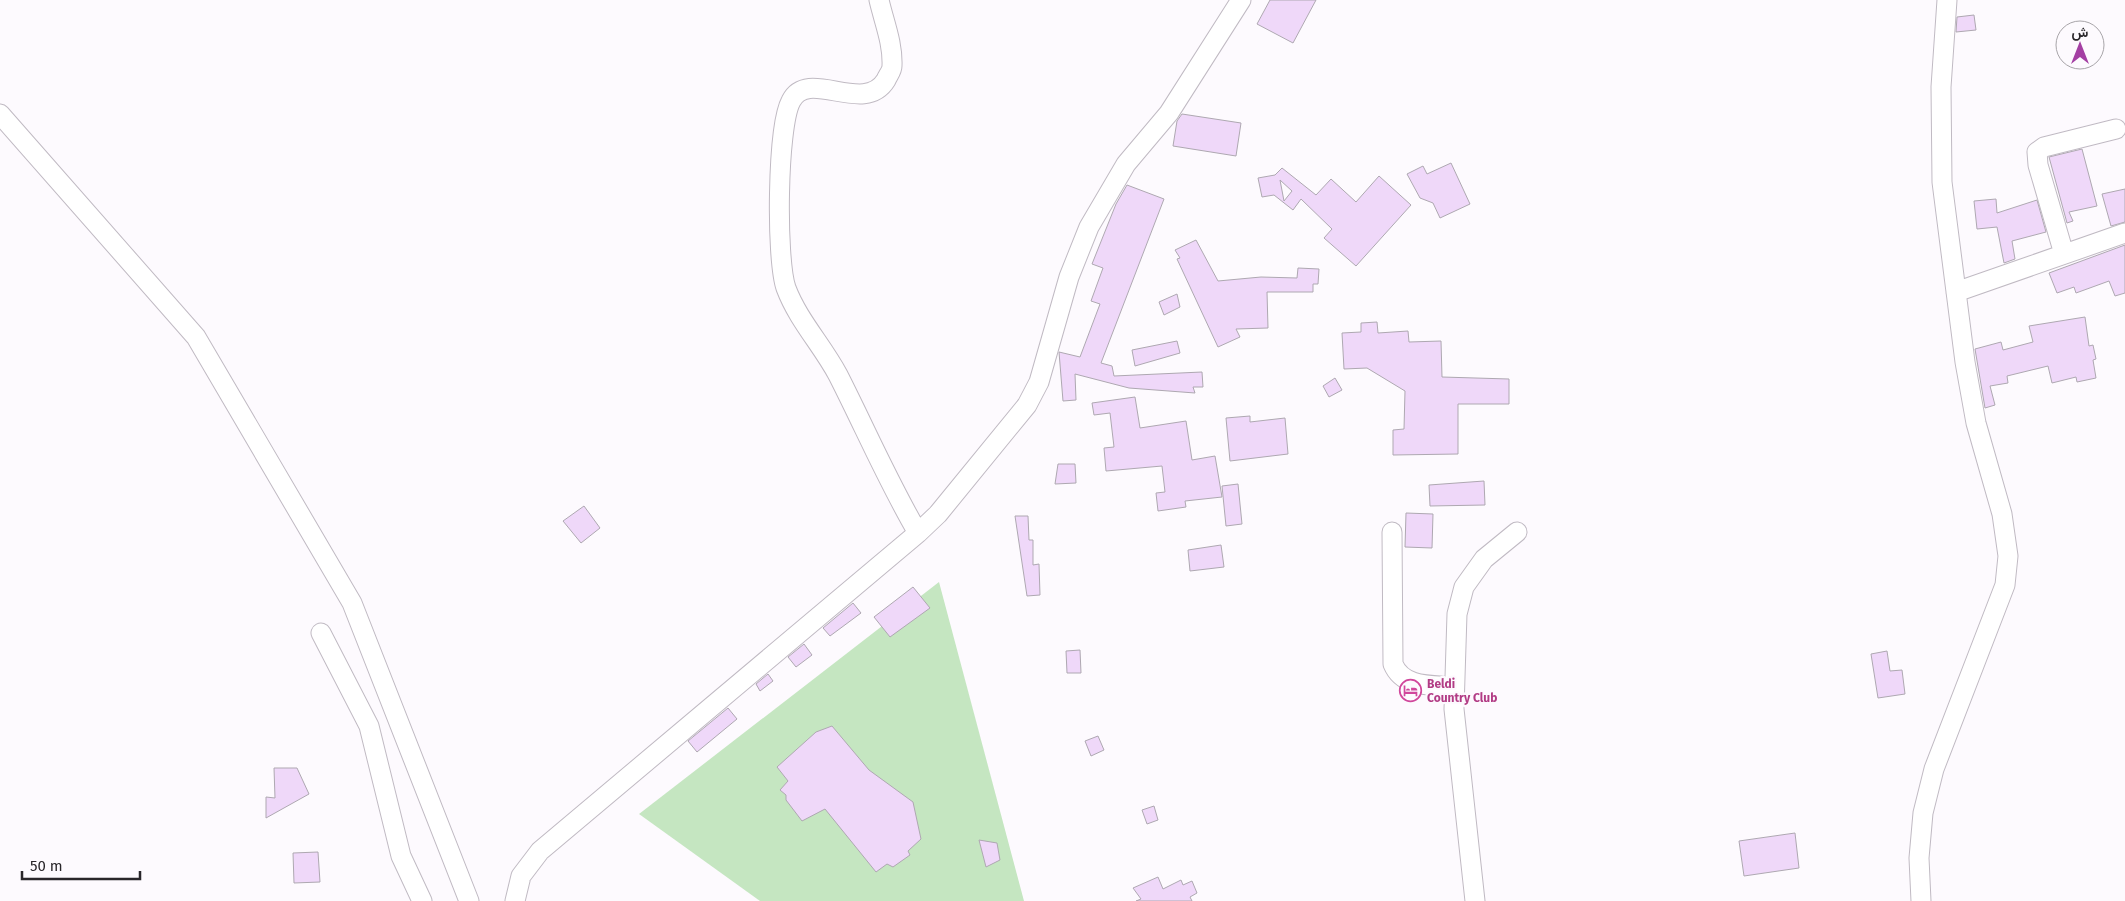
<svg xmlns="http://www.w3.org/2000/svg" width="2125" height="901" viewBox="0 0 2125 901" font-family="'Fira Sans',Vazirmatn,sans-serif">
<style>
.green{fill:#c5e6c1}
.building{fill:#efd8f9;stroke:#aea8b1;fill-rule:evenodd}
.lines{fill:none;stroke-linecap:round;stroke-linejoin:round}
.minor-casing{stroke:#c0bac3;stroke-width:21}
.minor{stroke:#fff;stroke-width:19}
.labels{text-anchor:middle;dominant-baseline:central;stroke-width:4.5;stroke-linejoin:round;paint-order:stroke}
.hotel-label{font-size:12px;font-weight:bold;fill:#b23c85;stroke:#fdfafe;text-anchor:start}
</style>
<rect width="100%" height="100%" fill="#fdfafe"/>
<!-- green -->
<path class="green" d="M 939,582 L 1024,901 L 760,901 L 639,814 Z"/>
<!-- building -->
<path class="building" d="M 1270,0 L 1316,0 L 1293,43 L 1257,24 Z
M 1974,15 L 1976,30 L 1956,32 L 1957,17 Z
M 1182,114 L 1241,123 L 1236,156 L 1173,146 L 1177,121 Z
M 2082,149 L 2097,206 L 2069,212 L 2073,221 L 2067,223 L 2049,157 Z
M 1451,163 L 1470,204 L 1440,218 L 1433,203 L 1420,198 L 1407,174 L 1423,166 L 1427,174 Z
M 1282,168 L 1316,195 L 1331,179 L 1356,202 L 1379,176 L 1411,205 L 1356,266 L 1324,238 L 1332,229 L 1301,199 L 1293,210 L 1274,195 L 1262,197 L 1258,178 L 1275,175 ZM 1280,180 L 1292,191 L 1284,201 Z
M 1127,185 L 1164,199 L 1101,363 L 1112,366 L 1114,376 L 1202,372 L 1203,387 L 1193,387 L 1195,393 L 1129,388 L 1075,374 L 1076,400 L 1063,401 L 1059,352 L 1080,357 L 1100,304 L 1091,301 L 1103,268 L 1092,264 L 1116,204 Z
M 2125,189 L 2125,222 L 2111,226 L 2102,194 Z
M 1996,199 L 1997,213 L 2037,200 L 2046,232 L 2012,241 L 2015,259 L 2004,263 L 1997,227 L 1977,229 L 1974,201 Z
M 1196,240 L 1218,281 L 1261,277 L 1297,278 L 1298,268 L 1319,269 L 1318,284 L 1313,284 L 1313,292 L 1267,292 L 1268,328 L 1236,329 L 1240,337 L 1218,347 L 1177,259 L 1180,258 L 1175,250 Z
M 2125,245 L 2125,293 L 2115,296 L 2109,281 L 2076,293 L 2074,287 L 2057,293 L 2049,273 Z
M 1177,294 L 1180,307 L 1164,315 L 1159,302 Z
M 2085,317 L 2089,346 L 2093,345 L 2096,359 L 2093,360 L 2096,378 L 2077,382 L 2076,377 L 2052,383 L 2048,366 L 2007,376 L 2008,383 L 1990,386 L 1995,405 L 1985,408 L 1975,349 L 2001,342 L 2003,350 L 2033,342 L 2029,326 Z
M 1377,322 L 1378,333 L 1408,331 L 1409,342 L 1441,341 L 1442,377 L 1509,379 L 1509,404 L 1458,404 L 1458,454 L 1393,455 L 1393,430 L 1404,429 L 1405,391 L 1367,368 L 1344,369 L 1342,333 L 1361,332 L 1361,323 Z
M 1177,341 L 1180,353 L 1135,366 L 1132,350 Z
M 1335,378 L 1342,390 L 1329,397 L 1323,386 Z
M 1135,397 L 1140,428 L 1186,421 L 1192,460 L 1215,456 L 1222,497 L 1185,501 L 1186,507 L 1158,511 L 1156,493 L 1165,492 L 1162,466 L 1106,471 L 1104,448 L 1114,447 L 1110,413 L 1094,415 L 1092,403 Z
M 1250,416 L 1250,422 L 1285,418 L 1288,454 L 1230,461 L 1226,418 Z
M 1058,464 L 1075,464 L 1076,483 L 1055,484 Z
M 1484,481 L 1485,505 L 1430,506 L 1429,485 Z
M 1238,484 L 1242,524 L 1226,526 L 1222,486 Z
M 584,506 L 600,528 L 581,543 L 563,521 Z
M 1406,513 L 1433,514 L 1432,548 L 1405,547 Z
M 1015,516 L 1028,516 L 1029,540 L 1033,540 L 1033,565 L 1039,564 L 1040,595 L 1027,596 Z
M 1221,545 L 1224,567 L 1190,571 L 1188,550 Z
M 913,587 L 930,608 L 890,637 L 874,617 Z
M 853,603 L 861,613 L 830,636 L 823,628 Z
M 804,644 L 812,655 L 796,667 L 788,657 Z
M 1080,650 L 1081,673 L 1067,673 L 1066,651 Z
M 1887,651 L 1890,671 L 1902,670 L 1905,694 L 1878,698 L 1871,654 Z
M 768,674 L 773,681 L 760,691 L 756,684 Z
M 728,708 L 737,719 L 697,752 L 688,741 Z
M 832,726 L 869,770 L 913,802 L 921,839 L 908,851 L 910,855 L 893,867 L 887,864 L 876,872 L 825,809 L 802,821 L 786,800 L 786,795 L 780,790 L 788,781 L 777,767 L 816,732 Z
M 1098,736 L 1104,750 L 1091,756 L 1085,741 Z
M 274,768 L 297,768 L 309,794 L 266,818 L 266,797 L 275,798 Z
M 1154,806 L 1158,820 L 1147,824 L 1142,810 Z
M 1795,833 L 1799,868 L 1744,876 L 1739,841 Z
M 979,840 L 997,843 L 1000,860 L 986,867 Z
M 318,852 L 320,882 L 294,883 L 293,853 Z
M 1158,877 L 1163,889 L 1181,880 L 1183,885 L 1192,881 L 1197,893 L 1190,897 L 1192,901 L 1136,901 L 1141,899 L 1133,888 Z"/>
<g class="lines">
<defs>
<path id="minor" d="M 879,0 C 884,22 893,43 892,66 C 892,71 888,75 886,80 C 864,116 808,67 791,101 C 777,127 776,259 786,288 C 798,320 822,345 838,375 C 865,428 888,482 918,533
M 0,114 L 196,337 L 352,603 L 469,901
M 2064,254 L 2038,165 L 2037,152 L 2044,147 L 2116,129
M 1956,292 L 2125,233
M 1392,532 L 1393,664 C 1403,688 1431,685 1454,687
M 321,633 L 369,726 L 401,856 L 422,901
M 515,901 L 521,876 L 540,851 L 918,533 L 938,514 L 1027,405 L 1039,382 L 1069,277 L 1089,227 L 1126,164 L 1169,113 L 1241,0
M 1475,901 L 1454,709 L 1457,614 L 1464,587 L 1484,559 L 1517,532
M 1921,901 L 1919,858 L 1923,813 L 1934,769 L 2005,585 L 2008,556 L 2002,514 L 1976,423 L 1965,362 L 1942,182 L 1941,87 L 1947,0"/>
</defs>
<!-- minor casing -->
<use href="#minor" class="minor-casing"/>
<!-- minor -->
<use href="#minor" class="minor"/>
</g>
<!-- icons -->
<defs>
<symbol id="hotel-ring" viewBox="-11 -11 22 22"><circle r="9.5" fill="#fdfafe" stroke="#d1479c" stroke-width="1.5"/><path d="M-6-4.5h1.5V1H6V5H4.5V3h-9V5H-6ZM-4 0a1.8 1.8 0 1 1 3.6 0ZM.5 0V-2.5h3Q6-2.5 6 0Z" fill="#d1479c"/></symbol>
</defs>
<g fill-rule="evenodd">
<use href="#hotel-ring" x="1398" y="678" width="25" height="25"/>
</g>
<g class="labels">
<!-- hotel labels -->
<g class="hotel-label">
<text x="1427" y="684">Beldi<tspan x="1427" dy="14">Country Club</tspan></text>
</g>
</g>
<!-- north arrow -->
<g transform="translate(2080 45)"><circle r="24" fill="#fdfafe" stroke="#a8a5a9"/>
<path d="M0-4L9 19L0 12L-9 19Z" fill="#a43fa3"/>
<text y="-8" font-size="14" font-weight="bold" text-anchor="middle" fill="#29262a">ش</text>
</g>
<!-- scale -->
<path d="M22 871v8h118v-8" fill="none" stroke="#29262a" stroke-width="2.5"/>
<text x="30" y="871" font-size="15" fill="#29262a" stroke="#fdfafe" stroke-width="4" paint-order="stroke">50 m</text>
</svg>
